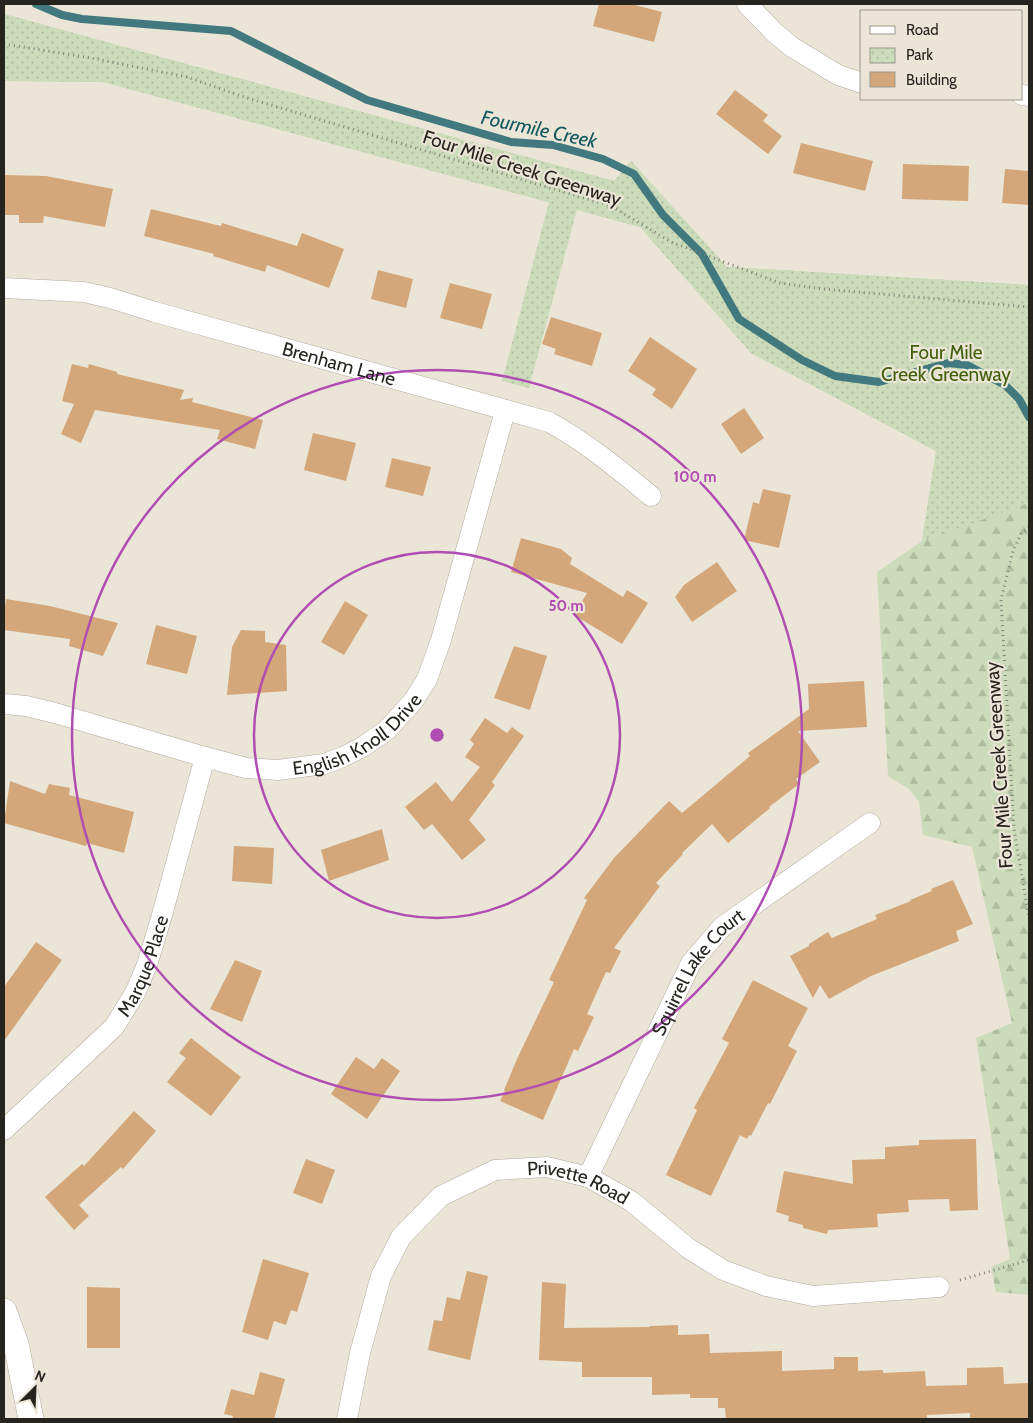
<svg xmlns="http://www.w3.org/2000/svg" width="1033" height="1423" viewBox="0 0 1033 1423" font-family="Cabin,sans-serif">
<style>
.forest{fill:url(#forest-firs)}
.park{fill:url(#park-dots)}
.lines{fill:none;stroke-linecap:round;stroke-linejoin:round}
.stream{stroke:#41797e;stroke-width:8}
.building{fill:#d3a77a}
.minor-casing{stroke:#b1ab9e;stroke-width:21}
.tertiary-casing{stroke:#b1ab9e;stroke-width:26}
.path{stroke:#848077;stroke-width:3;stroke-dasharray:1 4;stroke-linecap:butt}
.minor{stroke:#fff;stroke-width:20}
.tertiary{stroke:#fff;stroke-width:25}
.ring{fill:none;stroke:#b04db3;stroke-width:2.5}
.labels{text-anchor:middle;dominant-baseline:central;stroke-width:4.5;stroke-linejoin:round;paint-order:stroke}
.street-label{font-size:19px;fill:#26241f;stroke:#ebe5d7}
.park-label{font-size:19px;fill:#425f0b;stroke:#ebe5d7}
.water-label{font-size:20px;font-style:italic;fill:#13595f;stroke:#ebe5d7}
.centre{fill:#b04db3;stroke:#ebe5d7;stroke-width:2.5}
.ring-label{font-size:15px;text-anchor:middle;font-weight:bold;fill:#b04db3;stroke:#ebe5d7;stroke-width:4.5;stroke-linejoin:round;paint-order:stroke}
</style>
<defs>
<pattern id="forest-firs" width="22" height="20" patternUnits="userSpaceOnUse" patternTransform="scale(1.25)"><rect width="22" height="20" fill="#ccdcba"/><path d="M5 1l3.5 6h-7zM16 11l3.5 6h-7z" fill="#afbd9f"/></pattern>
<pattern id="park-dots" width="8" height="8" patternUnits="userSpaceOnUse" patternTransform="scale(1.25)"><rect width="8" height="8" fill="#ccdcba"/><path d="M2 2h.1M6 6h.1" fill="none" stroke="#afbd9f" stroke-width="1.8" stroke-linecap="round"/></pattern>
</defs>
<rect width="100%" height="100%" fill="#ebe5d7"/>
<!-- forest -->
<path class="forest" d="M 4,14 L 614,181 L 631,161 L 727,267 L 1029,285 L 1029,1295 L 996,1292 L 991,1267 L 1010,1259 L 976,1038 L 1012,1023 L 972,847 L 923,835 L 919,802 L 909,789 L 888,776 L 877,572 L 922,541 L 936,451 L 751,353 L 640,227 L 103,82 L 4,81 Z"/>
<!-- park -->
<path class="park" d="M 4,14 L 614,181 L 631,161 L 727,267 L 1029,285 L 1029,503 L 922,541 L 936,451 L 751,353 L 640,227 L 577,210 L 529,388 L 502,381 L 549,202 L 103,82 L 4,81 Z"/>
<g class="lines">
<!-- stream -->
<path class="stream" d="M 36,4 L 62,15 L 82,19 L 231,31 L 367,100 L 511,142 L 553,145 L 603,159 L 634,174 L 663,215 L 702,254 L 739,319 L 802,360 L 835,376 L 879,382 L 948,363 L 967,365 L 1005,385 L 1019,399 L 1029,417"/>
</g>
<!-- building -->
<path class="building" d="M 599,4 L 631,4 L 662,12 L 654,42 L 593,26 Z
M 735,90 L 768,115 L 763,121 L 782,136 L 768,154 L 716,114 Z
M 801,143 L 873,161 L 865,191 L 793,173 Z
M 903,164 L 969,166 L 968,201 L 902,199 Z
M 1005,169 L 1029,171 L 1029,205 L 1002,203 Z
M 4,175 L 46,176 L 113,189 L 105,227 L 44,216 L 43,223 L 19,223 L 19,215 L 4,215 Z
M 151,209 L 221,226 L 222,223 L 297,246 L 302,233 L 344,249 L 329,288 L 267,265 L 265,272 L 213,256 L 214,254 L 144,236 Z
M 378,270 L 413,279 L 406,308 L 371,299 Z
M 450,283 L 492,294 L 482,329 L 440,318 Z
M 551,317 L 602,333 L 592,366 L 554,354 L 556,349 L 542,344 Z
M 650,337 L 697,369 L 672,409 L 652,395 L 656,389 L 628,371 Z
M 72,364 L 88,368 L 89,364 L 117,372 L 117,374 L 184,390 L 180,400 L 193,398 L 192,402 L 263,420 L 255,449 L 217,439 L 220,430 L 95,410 L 81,443 L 61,434 L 74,404 L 62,401 Z
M 744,408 L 764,438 L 741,454 L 721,424 Z
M 313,433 L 356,443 L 346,481 L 304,470 Z
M 392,458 L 431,467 L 423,496 L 385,487 Z
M 763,489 L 791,495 L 779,548 L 744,540 L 753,502 L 759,504 Z
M 521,538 L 561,549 L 572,558 L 570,564 L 623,597 L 627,590 L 648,603 L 622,644 L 574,615 L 587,593 L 511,572 Z
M 717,562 L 737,591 L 692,622 L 675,597 L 684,585 Z
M 6,599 L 50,606 L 118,623 L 103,656 L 69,646 L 70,639 L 4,630 L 4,614 Z
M 345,601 L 368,615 L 344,655 L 321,642 Z
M 156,625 L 197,636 L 187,674 L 146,664 Z
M 241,630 L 265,631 L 265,642 L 286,645 L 287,691 L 227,695 L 232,647 Z
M 514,646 L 547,656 L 530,710 L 494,698 Z
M 864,681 L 867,727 L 798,731 L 820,762 L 796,779 L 799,784 L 769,807 L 770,808 L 728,843 L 712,824 L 682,853 L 683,854 L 656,883 L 660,886 L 614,948 L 621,951 L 610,973 L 606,972 L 587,1014 L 594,1017 L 578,1051 L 574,1049 L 543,1120 L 500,1101 L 505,1091 L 504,1090 L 517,1059 L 554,982 L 549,980 L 587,900 L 584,898 L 614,858 L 669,801 L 682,813 L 750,756 L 748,753 L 809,709 L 808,684 Z
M 485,718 L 507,733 L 512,727 L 524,736 L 492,782 L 495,785 L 469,820 L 486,840 L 462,860 L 432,824 L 424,830 L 405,807 L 436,782 L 452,802 L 480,767 L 465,757 L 474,744 L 470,740 Z
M 10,781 L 45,794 L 49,784 L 70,788 L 69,795 L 134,812 L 124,853 L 87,843 L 86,846 L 4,823 Z
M 382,829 L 389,860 L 329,881 L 321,850 Z
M 234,846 L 274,848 L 272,884 L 232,881 Z
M 953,880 L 973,924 L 956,931 L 959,941 L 871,976 L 829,999 L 820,985 L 813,998 L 790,956 L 809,946 L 809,944 L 828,932 L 832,938 L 877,919 L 875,915 L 911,901 L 910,900 L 932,891 L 931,889 Z
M 36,942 L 62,960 L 4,1041 L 4,987 Z
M 235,960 L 262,971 L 242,1022 L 210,1009 Z
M 753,980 L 808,1008 L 788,1046 L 797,1051 L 770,1104 L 768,1103 L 751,1136 L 749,1135 L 747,1139 L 740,1135 L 711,1196 L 666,1175 L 697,1110 L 694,1108 L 729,1043 L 722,1039 Z
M 191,1038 L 241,1077 L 211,1116 L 167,1082 L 186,1058 L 179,1053 Z
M 356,1057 L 374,1069 L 382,1058 L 400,1071 L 367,1119 L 331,1094 Z
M 134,1111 L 156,1131 L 123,1169 L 121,1167 L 79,1205 L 89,1216 L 74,1230 L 45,1197 L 82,1164 L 84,1166 Z
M 976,1139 L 978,1210 L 950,1211 L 949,1199 L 908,1200 L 909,1212 L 877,1214 L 878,1227 L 828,1230 L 827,1234 L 803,1228 L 803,1225 L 788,1221 L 789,1216 L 776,1212 L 784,1171 L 853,1184 L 852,1160 L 885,1159 L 885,1147 L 919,1145 L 919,1140 Z
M 306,1159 L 335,1170 L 322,1204 L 293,1193 Z
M 263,1259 L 309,1273 L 297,1312 L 291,1310 L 286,1325 L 274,1321 L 268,1340 L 242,1332 Z
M 467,1271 L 488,1276 L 470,1360 L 428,1350 L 434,1320 L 442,1321 L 447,1297 L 460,1300 Z
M 542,1282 L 566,1284 L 564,1328 L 650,1327 L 650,1326 L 678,1325 L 678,1335 L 709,1334 L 710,1353 L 782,1351 L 782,1371 L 834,1369 L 834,1357 L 858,1357 L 858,1371 L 883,1370 L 883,1373 L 925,1371 L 926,1386 L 967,1385 L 967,1368 L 1003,1367 L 1004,1384 L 1029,1383 L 1029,1419 L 970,1419 L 970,1413 L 927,1415 L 927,1419 L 726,1419 L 725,1408 L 718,1408 L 718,1398 L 690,1398 L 690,1394 L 652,1395 L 652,1377 L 582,1377 L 582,1362 L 539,1360 Z
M 87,1287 L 120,1288 L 120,1348 L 87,1348 Z
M 260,1372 L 285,1379 L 274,1419 L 232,1419 L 233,1416 L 224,1414 L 231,1389 L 254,1395 Z"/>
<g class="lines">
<defs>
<g id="minor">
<path d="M 747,4 L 775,33 L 792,47 L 838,75 L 862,83"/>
<path d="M 1022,95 L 1029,96"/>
<path id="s1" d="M 4,288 L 84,292 L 110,298 L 155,312 L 549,422 C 586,442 618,469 651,496"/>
<path id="s2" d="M 4,704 L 26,706 L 55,713 L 205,757 L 246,768 L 278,770 L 324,764 L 343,757 L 364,746 L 387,730 L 414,700 L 427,679 L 441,640 L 505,411"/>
<path id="s3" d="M 4,1130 L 114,1027 L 135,993 L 147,965 L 162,915 L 205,757"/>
<path id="s4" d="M 588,1177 L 691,963 L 722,927 L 870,823"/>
<path id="s5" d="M 347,1419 L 360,1353 L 381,1276 L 401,1237 L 441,1196 L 495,1170 L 547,1167 L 588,1177 L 631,1201 L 688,1248 L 723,1270 L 766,1286 L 813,1296 L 939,1287"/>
</g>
<path id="tertiary" d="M 4,1311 L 16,1344 L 31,1419"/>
</defs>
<!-- minor casing -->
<use href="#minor" class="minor-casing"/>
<!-- tertiary casing -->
<use href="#tertiary" class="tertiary-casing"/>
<!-- path -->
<path class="path" d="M 4,44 L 91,58 L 187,77 L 244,97 L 611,206 L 671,242 L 780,283 L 823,289 L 1029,307
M 1029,527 L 1021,534 L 1013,551 L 1001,600 L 1014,829 L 1029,918
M 960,1280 L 1029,1260"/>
<!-- minor -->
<use href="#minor" class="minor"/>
<!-- tertiary -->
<use href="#tertiary" class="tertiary"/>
</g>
<!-- distance rings -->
<g class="ring">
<circle cx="437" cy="735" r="183"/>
<circle cx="437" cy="735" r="365"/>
</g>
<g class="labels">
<!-- street labels -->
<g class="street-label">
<text transform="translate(522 168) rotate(18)">Four Mile Creek Greenway</text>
<text stroke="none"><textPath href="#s1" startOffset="345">Brenham Lane</textPath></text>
<text stroke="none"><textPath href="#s2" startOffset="372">English Knoll Drive</textPath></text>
<text transform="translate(999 765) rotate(-94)">Four Mile Creek Greenway</text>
<text stroke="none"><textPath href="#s3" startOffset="219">Marque Place</textPath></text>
<text stroke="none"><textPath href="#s4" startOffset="234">Squirrel Lake Court</textPath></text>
<text stroke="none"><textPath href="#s5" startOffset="394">Privette Road</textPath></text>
</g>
<!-- park labels -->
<g class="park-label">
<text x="946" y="352">Four Mile<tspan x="946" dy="22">Creek Greenway</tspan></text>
</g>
<!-- water labels -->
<g class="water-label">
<text transform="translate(539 129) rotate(12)">Fourmile Creek</text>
</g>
</g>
<circle cx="437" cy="735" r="8" class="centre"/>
<g class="ring-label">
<text x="695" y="482">100 m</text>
<text x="566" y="611">50 m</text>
</g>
<!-- border -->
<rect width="1033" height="1423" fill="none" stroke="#26241f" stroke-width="10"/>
<!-- legend -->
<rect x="860" y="10" width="162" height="90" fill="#ebe5d7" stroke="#9c988d"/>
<rect x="870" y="26" width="25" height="8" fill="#ffffff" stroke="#9c988d"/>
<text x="906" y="35" font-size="15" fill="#26241f">Road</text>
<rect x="870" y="48" width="25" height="15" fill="url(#park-dots)" stroke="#9c988d"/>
<text x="906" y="60" font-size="15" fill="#26241f">Park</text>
<rect x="870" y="72" width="25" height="15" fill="#d3a77a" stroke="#9c988d"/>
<text x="906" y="85" font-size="15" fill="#26241f">Building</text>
<!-- north arrow -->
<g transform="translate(35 1388) rotate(24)" stroke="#ebe5d7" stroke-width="4" paint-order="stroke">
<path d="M0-4L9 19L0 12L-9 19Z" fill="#26241f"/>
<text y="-8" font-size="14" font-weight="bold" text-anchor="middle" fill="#26241f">N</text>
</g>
</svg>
